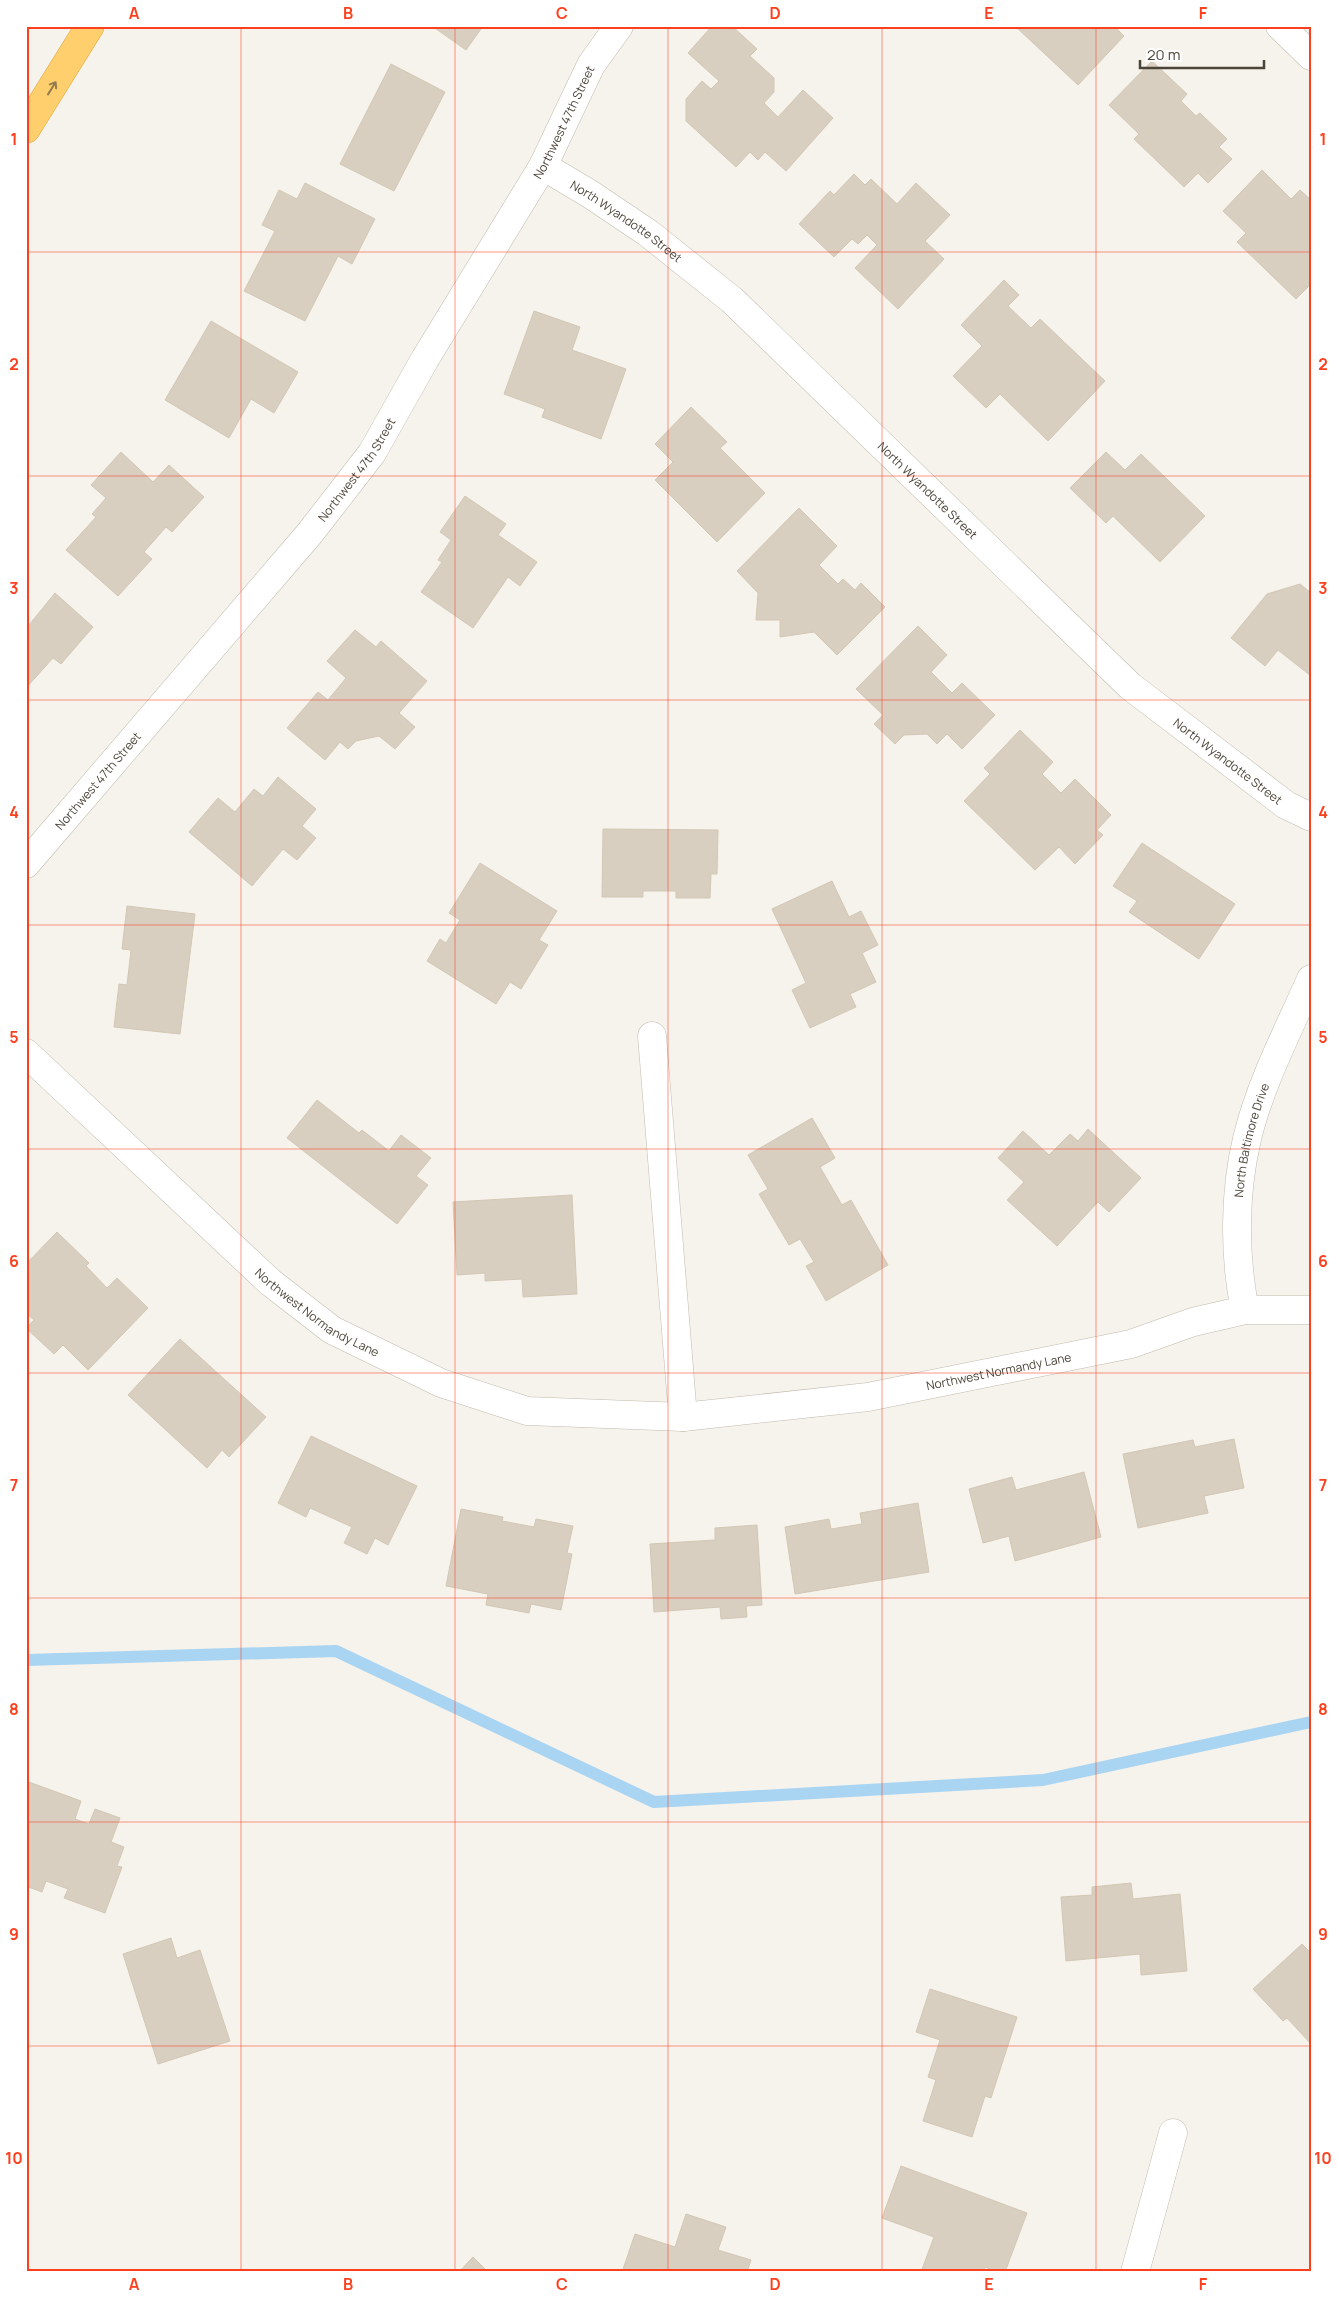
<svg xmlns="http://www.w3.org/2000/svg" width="1337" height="2298" viewBox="0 0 1337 2298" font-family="Manrope,sans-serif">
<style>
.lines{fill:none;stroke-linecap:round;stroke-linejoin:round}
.stream{stroke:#a9d4f2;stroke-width:12}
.building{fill:#d8cfc1;stroke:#d3c7b4}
.minor-casing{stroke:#c2bbae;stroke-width:29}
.highway-casing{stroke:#e0a43c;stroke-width:29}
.minor{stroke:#fff;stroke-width:28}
.highway{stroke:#ffcf6e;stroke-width:28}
.oneway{stroke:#937c4e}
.grid{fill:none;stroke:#fc3f1d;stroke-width:1;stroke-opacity:0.55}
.labels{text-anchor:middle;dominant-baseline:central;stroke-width:5;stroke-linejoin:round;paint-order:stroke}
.street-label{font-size:12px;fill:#4b4439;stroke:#fff}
.neatline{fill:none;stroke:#fc3f1d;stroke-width:2}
.grid-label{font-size:16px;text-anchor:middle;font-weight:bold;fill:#fc3f1d}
</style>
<rect width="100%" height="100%" fill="#f6f3ec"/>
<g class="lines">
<!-- stream -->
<path class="stream" d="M 26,1660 L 336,1651 L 654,1802 L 1043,1780 L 1311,1722"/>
</g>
<!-- building -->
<path class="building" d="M 432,26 L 483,26 L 466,50 Z
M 712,26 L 732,26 L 757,49 L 750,56 L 774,78 L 774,92 L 764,103 L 778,117 L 803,90 L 833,118 L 786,171 L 765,152 L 758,160 L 750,152 L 736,167 L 686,121 L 686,99 L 702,81 L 711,89 L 719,81 L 688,53 Z
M 1015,26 L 1114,26 L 1124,36 L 1078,85 Z
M 1152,61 L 1187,94 L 1181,101 L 1196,116 L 1200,113 L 1227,139 L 1219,147 L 1232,159 L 1208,183 L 1198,173 L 1184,187 L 1134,139 L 1139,134 L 1109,105 Z
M 391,64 L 445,92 L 394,191 L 340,164 Z
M 1262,170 L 1291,199 L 1300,190 L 1311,200 L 1311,284 L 1296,299 L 1237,242 L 1246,233 L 1223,211 Z
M 854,174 L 865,185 L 871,179 L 897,204 L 916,183 L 950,215 L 925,241 L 944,259 L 898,309 L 855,268 L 877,245 L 867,235 L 858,244 L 852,239 L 834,257 L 799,224 L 830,191 L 834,195 Z
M 305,183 L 375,219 L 352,264 L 338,256 L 305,321 L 244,291 L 275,231 L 262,225 L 279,190 L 297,199 Z
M 1004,280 L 1019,295 L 1008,306 L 1031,328 L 1040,319 L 1105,381 L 1048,441 L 1000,394 L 986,408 L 953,376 L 982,346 L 961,325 Z
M 534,311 L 580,327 L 572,350 L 626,369 L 601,439 L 542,417 L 545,409 L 504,394 Z
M 211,321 L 298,372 L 274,413 L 251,399 L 229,438 L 165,400 Z
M 691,407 L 727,442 L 720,448 L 765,493 L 717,542 L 655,480 L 673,462 L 655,444 Z
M 121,452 L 153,482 L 169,465 L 204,497 L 172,532 L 166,527 L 144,552 L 152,559 L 118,596 L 66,550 L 96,517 L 92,514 L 106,498 L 91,485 Z
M 1106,452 L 1125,470 L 1141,454 L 1205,516 L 1160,562 L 1113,516 L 1106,523 L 1070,488 Z
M 465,496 L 506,524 L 498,535 L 537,562 L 520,586 L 508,577 L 473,628 L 421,592 L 442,562 L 438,560 L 451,540 L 440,532 Z
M 799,508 L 837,546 L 819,565 L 838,584 L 843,579 L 855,590 L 861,583 L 885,607 L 837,655 L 814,632 L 780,637 L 780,620 L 756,620 L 758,593 L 737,571 Z
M 1300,584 L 1311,593 L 1311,676 L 1278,650 L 1265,666 L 1231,638 L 1267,594 Z
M 55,593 L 93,627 L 61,664 L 53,658 L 26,688 L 26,622 L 29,625 Z
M 918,626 L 947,655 L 931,672 L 952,693 L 962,683 L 995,715 L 962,749 L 947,734 L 937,744 L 927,734 L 904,735 L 895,744 L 874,724 L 883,715 L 856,689 Z
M 355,630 L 376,647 L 381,641 L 427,681 L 399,713 L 415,727 L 395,749 L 379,736 L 356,741 L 348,749 L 340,742 L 325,760 L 287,728 L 318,692 L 328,700 L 346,678 L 327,661 Z
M 1020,730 L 1053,762 L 1042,774 L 1061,793 L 1075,779 L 1111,815 L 1097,830 L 1103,835 L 1075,864 L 1059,847 L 1035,870 L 964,801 L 990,774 L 984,768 Z
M 278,777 L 316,809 L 302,826 L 316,838 L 297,860 L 283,849 L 252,886 L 189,832 L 218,798 L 235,812 L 254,789 L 263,796 Z
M 603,829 L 718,830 L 717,874 L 711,874 L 710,898 L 676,898 L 676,891 L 643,891 L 643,897 L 602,897 Z
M 1142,843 L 1235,904 L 1199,959 L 1129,912 L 1137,901 L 1113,886 Z
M 480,863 L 557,911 L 539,940 L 548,945 L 521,989 L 510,982 L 496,1004 L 427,961 L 440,939 L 446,943 L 460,920 L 449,913 Z
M 832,881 L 849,917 L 861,911 L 878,945 L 862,953 L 876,982 L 850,994 L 856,1007 L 810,1028 L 792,990 L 806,983 L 772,909 Z
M 127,906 L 195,914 L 180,1034 L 114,1027 L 119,984 L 127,985 L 131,950 L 122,949 Z
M 317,1100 L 359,1133 L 362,1130 L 389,1151 L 401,1135 L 431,1158 L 416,1176 L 428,1185 L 397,1224 L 287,1138 Z
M 812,1118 L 835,1158 L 820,1167 L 842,1205 L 851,1200 L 888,1265 L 826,1301 L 806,1266 L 814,1262 L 800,1239 L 789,1245 L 759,1194 L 768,1189 L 748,1155 Z
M 1088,1129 L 1141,1178 L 1109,1212 L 1098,1202 L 1057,1246 L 1007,1200 L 1024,1182 L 998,1158 L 1023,1131 L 1049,1155 L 1070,1134 L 1078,1141 Z
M 572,1195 L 577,1294 L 523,1297 L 522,1279 L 485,1281 L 485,1273 L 457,1275 L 453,1202 Z
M 57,1232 L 89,1263 L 86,1266 L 107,1288 L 117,1278 L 148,1308 L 88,1370 L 63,1345 L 54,1354 L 26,1328 L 34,1320 L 26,1313 L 26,1264 Z
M 180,1339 L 266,1417 L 229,1457 L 222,1450 L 207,1468 L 128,1395 Z
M 311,1436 L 417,1486 L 388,1545 L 375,1538 L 367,1554 L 344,1543 L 352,1527 L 310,1508 L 306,1517 L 278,1503 Z
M 1234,1439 L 1244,1488 L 1204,1496 L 1208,1513 L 1138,1528 L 1123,1454 L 1193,1440 L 1195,1447 Z
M 1084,1472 L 1101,1537 L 1015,1561 L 1009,1536 L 983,1543 L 969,1489 L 1012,1477 L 1016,1490 Z
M 918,1503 L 929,1572 L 795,1594 L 785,1527 L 829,1519 L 831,1529 L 862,1524 L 860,1513 Z
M 461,1509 L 503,1517 L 502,1521 L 534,1527 L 536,1519 L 573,1526 L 567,1553 L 572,1554 L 561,1610 L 531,1604 L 529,1613 L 486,1605 L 488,1594 L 446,1586 Z
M 757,1525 L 762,1605 L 746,1606 L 747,1617 L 721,1619 L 720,1607 L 654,1612 L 650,1544 L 715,1540 L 715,1528 Z
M 26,1781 L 81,1801 L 75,1819 L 89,1824 L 95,1809 L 120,1818 L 111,1842 L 124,1847 L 117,1866 L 122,1867 L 105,1913 L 64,1898 L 68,1889 L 46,1881 L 42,1892 L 26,1886 Z
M 1131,1883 L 1133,1899 L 1180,1894 L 1187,1971 L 1141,1975 L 1140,1954 L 1066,1961 L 1061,1897 L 1092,1895 L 1092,1887 Z
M 171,1938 L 177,1958 L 200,1950 L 230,2041 L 158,2064 L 123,1954 Z
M 1302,1944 L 1311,1953 L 1311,2044 L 1287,2018 L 1283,2021 L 1253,1989 Z
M 930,1989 L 1017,2017 L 991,2098 L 985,2096 L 972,2137 L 923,2121 L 936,2080 L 928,2077 L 940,2040 L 916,2032 Z
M 901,2166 L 1027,2213 L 1005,2272 L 997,2272 L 985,2267 L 984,2272 L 921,2272 L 934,2237 L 882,2218 Z
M 686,2214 L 726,2227 L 718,2250 L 751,2260 L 747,2272 L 622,2272 L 635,2234 L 675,2247 Z
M 473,2257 L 488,2272 L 459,2272 Z"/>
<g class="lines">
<defs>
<g id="minor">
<path d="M 1280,26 L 1311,56"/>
<path id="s1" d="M 543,166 L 590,194 L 648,233 L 732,300 L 1130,686 L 1286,805 L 1311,817"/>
<path id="s2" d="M 26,864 L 310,533 L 372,453 L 425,359 L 543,166 L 591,65 L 619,26"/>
<path d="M 652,1036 L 683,1417"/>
<path id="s3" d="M 26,1053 L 270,1282 L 332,1330 L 441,1383 L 527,1411 L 683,1417 L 868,1397 L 1131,1344 L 1193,1322 L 1245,1310 L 1311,1310"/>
<path id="s4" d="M 1245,1310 C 1234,1256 1234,1193 1247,1139 C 1260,1084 1288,1031 1311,979"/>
<path d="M 1135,2272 L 1173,2133"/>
</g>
<path id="highway" d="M 26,129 L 90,26"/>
</defs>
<!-- minor casing -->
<use href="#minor" class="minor-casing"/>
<!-- highway casing -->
<use href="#highway" class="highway-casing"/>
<!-- minor -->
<use href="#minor" class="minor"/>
<!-- highway -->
<use href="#highway" class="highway"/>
</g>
<!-- one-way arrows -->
<defs><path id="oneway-shaft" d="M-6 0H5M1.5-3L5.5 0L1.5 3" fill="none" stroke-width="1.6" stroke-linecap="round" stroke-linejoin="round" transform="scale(1.25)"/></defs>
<use class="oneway" href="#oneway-shaft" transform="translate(52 88) rotate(-58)"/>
<!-- grid -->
<path class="grid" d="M 241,26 L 241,2272M 455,26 L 455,2272M 668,26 L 668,2272M 882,26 L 882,2272M 1096,26 L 1096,2272M 26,252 L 1311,252M 26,476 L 1311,476M 26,700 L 1311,700M 26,925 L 1311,925M 26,1149 L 1311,1149M 26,1373 L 1311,1373M 26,1598 L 1311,1598M 26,1822 L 1311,1822M 26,2046 L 1311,2046"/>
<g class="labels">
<!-- street labels -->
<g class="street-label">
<text stroke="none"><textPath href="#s2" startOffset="920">Northwest 47th Street</textPath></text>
<text stroke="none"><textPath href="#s1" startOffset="100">North Wyandotte Street</textPath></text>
<text stroke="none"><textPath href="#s2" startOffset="515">Northwest 47th Street</textPath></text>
<text stroke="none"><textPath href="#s1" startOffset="505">North Wyandotte Street</textPath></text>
<text stroke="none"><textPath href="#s1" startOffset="910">North Wyandotte Street</textPath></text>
<text stroke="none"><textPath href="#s2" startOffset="110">Northwest 47th Street</textPath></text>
<text stroke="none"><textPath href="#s4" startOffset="172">North Baltimore Drive</textPath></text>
<text stroke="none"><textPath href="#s3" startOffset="391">Northwest Normandy Lane</textPath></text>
<text stroke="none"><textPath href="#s3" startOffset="1100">Northwest Normandy Lane</textPath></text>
</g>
</g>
<!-- border -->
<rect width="1337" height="2298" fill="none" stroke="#ffffff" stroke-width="55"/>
<!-- scale -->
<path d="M1140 60v8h124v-8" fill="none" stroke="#4b4439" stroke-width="2.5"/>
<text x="1147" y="60" font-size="15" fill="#4b4439" stroke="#ffffff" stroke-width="4" paint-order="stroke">20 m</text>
<rect x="28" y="28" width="1282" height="2242" class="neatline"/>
<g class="grid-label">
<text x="134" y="19">A</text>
<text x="348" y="19">B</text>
<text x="562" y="19">C</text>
<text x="775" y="19">D</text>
<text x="989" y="19">E</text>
<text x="1203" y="19">F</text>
<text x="14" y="145">1</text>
<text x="1323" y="145">1</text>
<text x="14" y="370">2</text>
<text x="1323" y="370">2</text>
<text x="14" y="594">3</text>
<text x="1323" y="594">3</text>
<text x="14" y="818">4</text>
<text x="1323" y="818">4</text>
<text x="14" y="1043">5</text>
<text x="1323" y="1043">5</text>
<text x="14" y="1267">6</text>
<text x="1323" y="1267">6</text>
<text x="14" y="1491">7</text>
<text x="1323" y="1491">7</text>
<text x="14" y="1715">8</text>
<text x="1323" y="1715">8</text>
<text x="14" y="1940">9</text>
<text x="1323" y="1940">9</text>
<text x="14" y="2164">10</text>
<text x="1323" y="2164">10</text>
<text x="134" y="2290">A</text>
<text x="348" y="2290">B</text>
<text x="562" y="2290">C</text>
<text x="775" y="2290">D</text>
<text x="989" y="2290">E</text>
<text x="1203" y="2290">F</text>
</g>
</svg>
